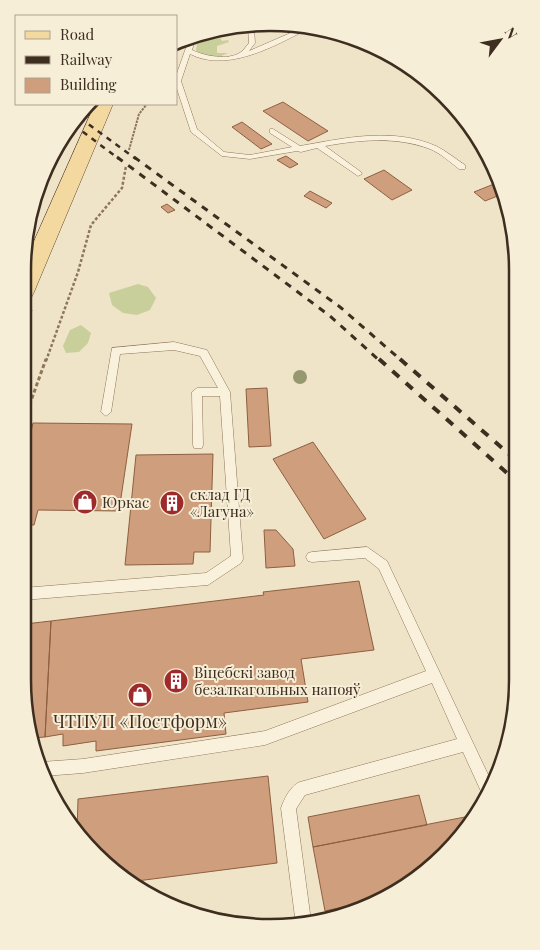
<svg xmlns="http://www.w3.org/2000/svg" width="540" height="950" viewBox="0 0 540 950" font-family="'Playfair Display',serif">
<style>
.green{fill:#c9cf9b}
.building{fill:#cf9f7d;stroke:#8d5f41}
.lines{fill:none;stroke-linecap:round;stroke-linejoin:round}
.lane-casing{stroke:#8d765c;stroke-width:1}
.primary-casing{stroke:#5b4430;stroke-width:1}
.path-far2{stroke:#8d765c;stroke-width:2;stroke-dasharray:2.5 1;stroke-linecap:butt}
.path-far1{stroke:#8d765c;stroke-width:2.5;stroke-dasharray:3 2;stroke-linecap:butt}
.path{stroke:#8d765c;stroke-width:3;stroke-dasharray:4 2.5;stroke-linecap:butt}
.lane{fill:#faf1dc;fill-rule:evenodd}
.primary{fill:#f3d9a0;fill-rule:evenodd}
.rail-far2{stroke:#3d2e20;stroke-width:2.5;stroke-dasharray:5.5 5.5;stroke-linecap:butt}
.rail-far1{stroke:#3d2e20;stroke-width:3;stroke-dasharray:7 7;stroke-linecap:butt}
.rail{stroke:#3d2e20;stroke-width:4;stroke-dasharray:9 9;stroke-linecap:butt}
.tree{fill:#96986f}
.labels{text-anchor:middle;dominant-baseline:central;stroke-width:4;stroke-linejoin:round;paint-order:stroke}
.poi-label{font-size:15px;fill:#3d2e20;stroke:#f7eed8;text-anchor:start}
.near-poi-label{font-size:18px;fill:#3d2e20;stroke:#f7eed8}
.rim{fill:none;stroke:#3d2e20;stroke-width:2.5}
</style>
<rect width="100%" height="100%" fill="#f0e4c8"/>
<!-- green -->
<path class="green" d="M 215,30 L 218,33 L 225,34 L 219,36 L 222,41 L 228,40 L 229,42 L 217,46 L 217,53 L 228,53 C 217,59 206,58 196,51 L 198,35 Z
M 138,284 L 148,287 L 156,298 L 150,310 L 137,315 L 123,313 L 112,305 L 109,293 Z
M 81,325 L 91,333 L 88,343 L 79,352 L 66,353 L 63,346 L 70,330 Z"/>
<!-- building -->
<path class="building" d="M 283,102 L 328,131 L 308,141 L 263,111 Z
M 242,122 L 272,144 L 261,149 L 232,127 Z
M 286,156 L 298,164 L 290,168 L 277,160 Z
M 384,170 L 412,190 L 392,200 L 364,179 Z
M 499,182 L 505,193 L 485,201 L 474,192 Z
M 310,191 L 332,203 L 326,208 L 304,196 Z
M 167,204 L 175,210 L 168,213 L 161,207 Z
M 267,388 L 271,446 L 249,447 L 246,389 Z
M 33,423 L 132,424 L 119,511 L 38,510 L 34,525 L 23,525 L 23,466 Z
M 313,442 L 366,519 L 324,539 L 273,459 Z
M 213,454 L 210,552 L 194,552 L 193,564 L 125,565 L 136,455 Z
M 264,530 L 276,530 L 293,549 L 295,566 L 266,568 Z
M 359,581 L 374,650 L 301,659 L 308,702 L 224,713 L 226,734 L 96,751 L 96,741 L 63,746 L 63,734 L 45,737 L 51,621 L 264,595 L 263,592 Z
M 51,621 L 45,737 L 32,738 L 22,680 L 25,624 Z
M 268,776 L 277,863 L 129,882 L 77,834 L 78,799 Z
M 419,795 L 427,825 L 313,847 L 308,817 Z
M 475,815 L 433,866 L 381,899 L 325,911 L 313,847 Z"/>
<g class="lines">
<defs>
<path id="lane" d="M 295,25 L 301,25 L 300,33 C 269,49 225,72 190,54 L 181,81 L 197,129 L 224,152 L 250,155 L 292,147 L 270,133 L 270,129 L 273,129 L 300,146 C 345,138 392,127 436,146 C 446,151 456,159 465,165 L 465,169 L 459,169 C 450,162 440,153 430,149 C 395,136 360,140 325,146 L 361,172 L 362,174 L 358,176 L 317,148 L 301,152 L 297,151 L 250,159 L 222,156 L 191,132 L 176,86 L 176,76 L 189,39 L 196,36 L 192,50 C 204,56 229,61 241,52 C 244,50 246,46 249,43 L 248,28 L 254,28 L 255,43 L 249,51 L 295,31 Z
M 174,342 L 207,350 L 230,392 L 243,559 L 241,563 L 208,585 L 23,600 L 23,588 L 206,573 L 231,556 L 220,396 L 202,396 L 203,445 L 202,448 L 194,448 L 193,445 L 192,392 L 197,388 L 218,388 L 200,356 L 174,350 L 120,354 L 111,412 L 106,416 L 101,412 L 112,348 Z
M 367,547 L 387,561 L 493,785 L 486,799 L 484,798 L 463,752 L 305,795 L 296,809 L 311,921 L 296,925 L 281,808 C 284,799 291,785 300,782 L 457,739 L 432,683 L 265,745 L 83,773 L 44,776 L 38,763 L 41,762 L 83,759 L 265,731 L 426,671 L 379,569 L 365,558 L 312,562 L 308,561 L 306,557 L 308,553 L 312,552 Z"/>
<path id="primary" d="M 95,104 L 113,104 L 34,292 L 31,298 L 23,300 L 23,266 Z"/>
</defs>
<!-- lane casing -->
<use href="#lane" class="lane-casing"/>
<!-- primary casing -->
<use href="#primary" class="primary-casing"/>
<!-- path-far2 -->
<path class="path-far2" d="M 129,150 L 139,114 L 147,104"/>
<!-- path-far1 -->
<path class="path-far1" d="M 23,331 L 32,308
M 46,361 L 78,272 L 91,225 L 122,188 L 126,166"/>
<!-- path -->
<path class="path" d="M 23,423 L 46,359"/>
<!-- lane -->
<use href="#lane" class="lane"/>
<!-- primary -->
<use href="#primary" class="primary"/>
<!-- rail-far2 -->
<path class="rail-far2" d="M 80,118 L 136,159
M 74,125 L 119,159"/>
<!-- rail-far1 -->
<path class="rail-far1" d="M 117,157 L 330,316 L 380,361
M 134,157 L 340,307 L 402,361"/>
<!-- rail -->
<path class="rail" d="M 379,359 L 516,481
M 400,359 L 516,460"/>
</g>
<!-- trees -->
<circle class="tree" cx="300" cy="377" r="7"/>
<!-- icons -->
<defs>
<symbol id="shop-disc" viewBox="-11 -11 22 22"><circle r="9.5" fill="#9e2a2b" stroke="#f7eed8"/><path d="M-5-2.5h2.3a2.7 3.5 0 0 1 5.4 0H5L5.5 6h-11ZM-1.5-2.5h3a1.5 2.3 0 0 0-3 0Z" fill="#fff"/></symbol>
<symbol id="building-disc" viewBox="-11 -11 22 22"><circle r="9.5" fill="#9e2a2b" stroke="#f7eed8"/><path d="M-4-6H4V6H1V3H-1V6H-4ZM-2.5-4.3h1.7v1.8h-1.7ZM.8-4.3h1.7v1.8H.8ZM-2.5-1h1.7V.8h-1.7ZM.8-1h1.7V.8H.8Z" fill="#fff"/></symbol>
</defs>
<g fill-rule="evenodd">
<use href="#shop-disc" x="71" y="488" width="28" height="28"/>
<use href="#building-disc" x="158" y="489" width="28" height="28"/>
<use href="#building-disc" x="162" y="667" width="28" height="28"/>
<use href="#shop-disc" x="126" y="681" width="28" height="28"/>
</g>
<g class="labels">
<!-- poi labels -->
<g class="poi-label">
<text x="190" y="494">склад ГД<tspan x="190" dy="17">«Лагуна»</tspan></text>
<text x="102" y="502">Юркас</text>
<text x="194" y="672">Віцебскі завод<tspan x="194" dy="17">безалкагольных напояў</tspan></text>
</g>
<!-- near-poi labels -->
<g class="near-poi-label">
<text x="140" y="721">ЧТПУП «Постформ»</text>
</g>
</g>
<!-- crop -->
<path d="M0 0H540V950H0ZM270 31H270A239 239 0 0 1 509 270V680A239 239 0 0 1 270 919H270A239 239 0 0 1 31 680V270A239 239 0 0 1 270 31Z" fill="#f7eed8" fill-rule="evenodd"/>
<path class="rim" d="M270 31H270A239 239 0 0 1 509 270V680A239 239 0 0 1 270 919H270A239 239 0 0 1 31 680V270A239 239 0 0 1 270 31Z"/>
<!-- legend -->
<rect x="15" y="15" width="162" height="90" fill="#f7eed8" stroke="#ada18e"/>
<rect x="25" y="31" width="25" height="8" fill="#f3d9a0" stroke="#ada18e"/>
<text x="60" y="40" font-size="15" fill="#3d2e20">Road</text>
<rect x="25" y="56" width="25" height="8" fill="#3d2e20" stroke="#ada18e"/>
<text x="60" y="65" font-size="15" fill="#3d2e20">Railway</text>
<rect x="25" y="78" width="25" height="15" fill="#cf9f7d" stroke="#ada18e"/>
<text x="60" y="90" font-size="15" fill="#3d2e20">Building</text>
<!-- north arrow -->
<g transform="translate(500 40) rotate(58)" stroke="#f7eed8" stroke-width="4" paint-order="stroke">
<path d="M0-4L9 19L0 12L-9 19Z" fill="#3d2e20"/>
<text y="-8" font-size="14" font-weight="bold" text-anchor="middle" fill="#3d2e20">N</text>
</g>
</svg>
